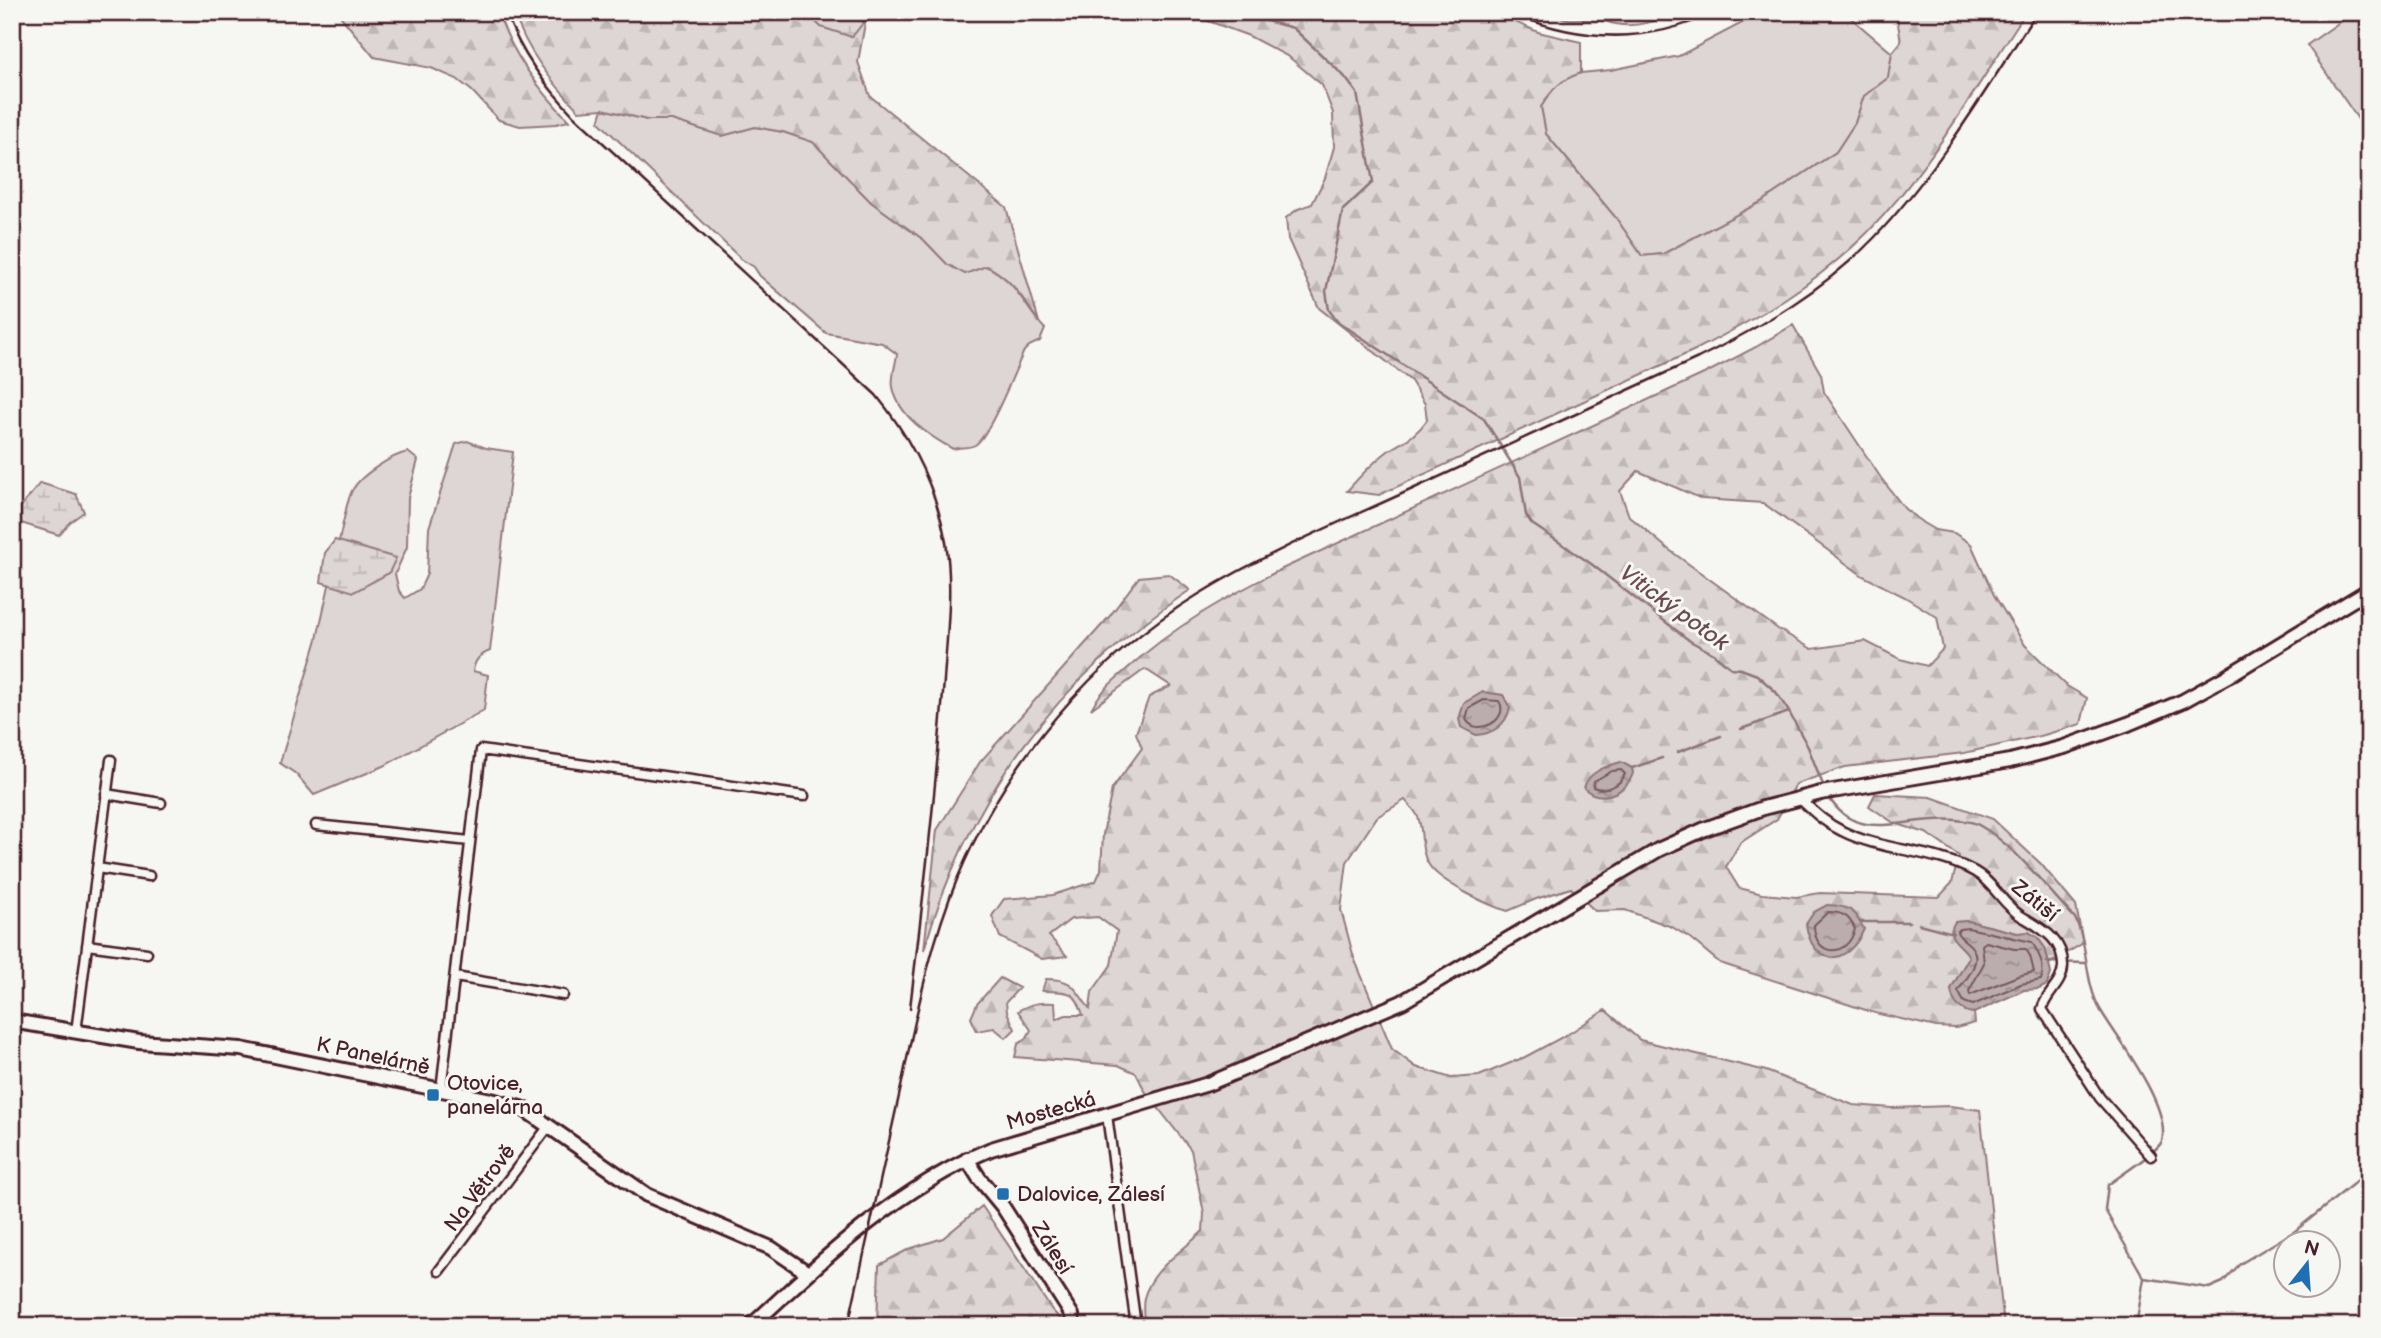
<svg xmlns="http://www.w3.org/2000/svg" width="2381" height="1338" viewBox="0 0 2381 1338" font-family="'Balsamiq Sans',sans-serif">
<style>
.grass{fill:#ddd6d5;stroke:#947a80;stroke-width:2}
.forest{fill:url(#forest-firs);stroke:#947a80;stroke-width:2;fill-rule:evenodd}
.wetland{fill:url(#wetland-marsh);stroke:#947a80;stroke-width:2}
.water{fill:url(#water-ripples);stroke:#8e747a;stroke-width:2}
.lines{fill:none;stroke-linecap:round;stroke-linejoin:round}
.shore{stroke:#77585f;stroke-width:2}
.stream{stroke:#8e747a;stroke-width:2.5}
.street-casing{stroke:#4a1f2b;stroke-width:13}
.secondary-casing{stroke:#4a1f2b;stroke-width:18}
.street{stroke:#f6f6f2;stroke-width:8}
.secondary{stroke:#f6f6f2;stroke-width:12}
.rail{stroke:#4a1f2b;stroke-width:2.5}
.poi-dot{fill:#1f6fb2;stroke:#f6f6f2;stroke-width:2.5}
.labels{text-anchor:middle;dominant-baseline:central;stroke-width:6;stroke-linejoin:round;paint-order:stroke}
.street-label{font-size:21px;fill:#4a1f2b;stroke:#f6f6f2}
.poi-label{font-size:21px;fill:#4a1f2b;stroke:#f6f6f2;text-anchor:start}
.water-label{font-size:23px;font-style:italic;fill:#6c4a52;stroke:#f6f6f2}
</style>
<defs>
<pattern id="forest-firs" width="22" height="20" patternUnits="userSpaceOnUse" patternTransform="scale(1.75)"><rect width="22" height="20" fill="#ddd6d5"/><path d="M5 1l3.5 6h-7zM16 11l3.5 6h-7z" fill="#bfb7b7"/></pattern>
<pattern id="wetland-marsh" width="20" height="14" patternUnits="userSpaceOnUse" patternTransform="scale(1.75)"><rect width="20" height="14" fill="#ddd6d5"/><path d="M1 5h8M5 5V1M11 12h8M15 12V8" fill="none" stroke="#bfb7b7"/></pattern>
<pattern id="water-ripples" width="26" height="14" patternUnits="userSpaceOnUse" patternTransform="scale(1.75)"><rect width="26" height="14" fill="#bbadae"/><path d="M2 4q2-2 4 0t4 0M15 11q2-2 4 0t4 0" fill="none" stroke="#9a8c8e"/></pattern>
</defs>
<rect width="100%" height="100%" fill="#f6f6f2"/>
<filter id="ink" filterUnits="userSpaceOnUse"><feTurbulence type="fractalNoise" baseFrequency=".0143" numOctaves="2"/><feDisplacementMap in="SourceGraphic" scale="14" xChannelSelector="R" yChannelSelector="G"/><feConvolveMatrix kernelMatrix="1 2 1 2 8 2 1 2 1" color-interpolation-filters="sRGB"/></filter>
<g filter="url(#ink)">
<!-- grass -->
<path class="grass" d="M 1551,12 L 1676,12 C 1659,21 1635,28 1616,24 C 1608,23 1602,19 1594,19 C 1577,18 1566,23 1551,12 Z
M 1763,12 L 1844,12 L 1892,53 L 1888,78 L 1864,96 L 1855,123 L 1836,152 L 1761,202 L 1663,254 L 1642,256 L 1616,218 L 1546,134 L 1541,107 L 1553,88 L 1566,78 L 1581,73 L 1611,70 L 1679,56 Z
M 2354,12 L 2369,12 L 2369,135 L 2307,45 Z
M 603,109 L 647,120 L 672,120 L 722,136 L 755,127 L 783,132 L 813,142 L 871,202 L 924,240 L 947,264 L 965,274 L 986,266 C 1017,280 1023,306 1045,329 L 1040,341 L 1029,346 L 1024,351 C 1016,368 989,437 975,445 C 970,448 959,447 953,449 C 929,436 898,416 893,387 C 891,377 896,364 897,354 L 882,343 L 826,333 L 760,276 L 754,267 L 741,259 L 599,122 Z
M 467,441 L 486,448 L 513,452 L 490,651 C 480,655 475,659 473,671 L 488,675 L 484,710 L 384,766 L 314,795 L 296,774 L 280,763 L 317,639 L 347,505 C 349,500 350,493 353,489 C 361,475 392,455 408,452 L 418,460 L 408,498 L 407,547 L 395,574 L 399,591 L 405,598 L 420,589 L 427,574 L 429,528 L 456,444 Z"/>
<!-- forest -->
<path class="forest" d="M 337,12 L 498,12 C 512,55 539,89 569,121 L 556,124 L 520,126 L 499,120 L 472,91 L 457,79 L 431,68 L 374,57 Z
M 514,12 L 867,12 L 858,62 L 870,96 L 1006,207 L 1039,322 C 1024,300 1011,277 986,266 L 965,274 L 947,264 L 924,240 L 871,202 L 813,142 L 783,132 L 755,127 L 722,136 L 672,120 L 647,120 L 603,109 L 579,111 C 552,82 526,51 514,12 Z
M 1184,12 L 1492,12 L 1538,32 L 1581,42 L 1581,73 C 1560,80 1552,89 1541,107 L 1546,134 L 1616,218 L 1642,256 L 1663,254 L 1761,202 L 1836,152 L 1855,123 L 1864,96 L 1888,78 L 1892,53 L 1901,42 L 1896,12 L 2026,12 C 1976,87 1930,169 1867,233 C 1817,283 1758,318 1695,350 L 1379,495 L 1347,491 C 1360,476 1372,463 1388,451 C 1405,440 1415,437 1427,420 L 1425,404 L 1411,381 L 1319,308 L 1288,239 L 1286,218 L 1298,209 L 1312,204 L 1325,178 L 1334,147 L 1333,113 L 1322,85 L 1289,57 L 1249,36 Z
M 1793,325 L 1821,374 L 1824,392 L 1881,478 L 1905,509 L 1923,523 L 1935,530 L 1954,533 L 1971,544 L 1994,595 L 2025,645 L 2067,686 L 2087,698 L 2081,724 L 2044,735 L 1964,753 L 1845,767 L 1796,784 L 1777,819 L 1740,843 L 1726,867 L 1739,888 L 1762,894 L 1796,897 L 1820,893 L 1939,897 L 1952,883 L 1959,856 L 1926,833 L 1894,823 L 1869,806 L 1875,794 L 1931,797 L 1993,819 L 2041,864 L 2076,906 L 2083,943 L 2049,964 L 2045,948 L 2037,937 L 2028,933 L 2017,933 L 1968,921 L 1955,922 L 1951,930 C 1955,946 1966,947 1969,957 L 1951,989 C 1956,1002 1959,1011 1974,1013 L 1975,1023 L 1956,1028 L 1936,1027 L 1875,1013 L 1720,963 L 1690,938 L 1672,927 L 1625,910 L 1595,911 L 1571,888 L 1536,899 L 1508,911 C 1489,906 1440,882 1429,865 C 1419,850 1424,832 1418,817 C 1416,811 1409,805 1405,800 L 1377,817 L 1347,862 L 1341,910 L 1354,958 L 1392,1049 L 1416,1067 L 1451,1078 L 1479,1076 L 1525,1057 L 1570,1033 L 1605,1010 L 1640,1040 L 1766,1071 L 1853,1105 L 1892,1108 L 1950,1106 L 1980,1110 L 2004,1326 L 1144,1326 C 1144,1317 1142,1306 1144,1298 C 1152,1268 1182,1252 1203,1231 L 1204,1213 L 1191,1150 L 1145,1091 L 1136,1073 L 1118,1065 L 1015,1057 L 1018,1044 L 1026,1039 L 1031,1030 L 1018,1011 C 1031,1003 1040,1002 1055,1003 L 1056,1019 L 1066,1015 L 1083,1015 C 1075,988 1067,992 1042,991 L 1046,979 C 1075,979 1074,989 1090,1009 L 1092,992 L 1111,965 L 1117,931 L 1098,917 L 1071,919 L 1049,936 L 1067,956 L 1042,959 L 1000,937 L 992,916 L 1004,899 L 1053,895 L 1096,881 L 1101,870 L 1103,834 L 1112,789 L 1142,748 L 1136,733 L 1149,697 L 1171,686 L 1145,669 L 1091,709 C 1100,692 1113,681 1127,669 C 1173,627 1226,597 1282,569 L 1706,373 L 1756,347 ZM 1638,471 L 1702,499 L 1763,503 L 1863,576 L 1905,597 L 1937,617 L 1943,649 L 1927,666 L 1900,659 L 1865,641 L 1812,649 L 1778,629 L 1668,549 L 1629,516 L 1620,491 Z
M 1169,574 L 1190,590 C 1057,679 968,796 924,950 L 937,830 L 980,762 L 1109,617 L 1139,577 Z
M 1000,978 L 1019,988 L 1006,1002 L 1007,1012 L 1015,1029 L 1006,1038 L 994,1028 L 977,1031 L 971,1018 L 977,1004 Z
M 982,1206 L 1052,1310 L 1067,1326 L 877,1326 L 879,1265 L 909,1249 L 943,1238 Z"/>
<!-- wetland -->
<path class="wetland" d="M 806,12 L 867,12 L 863,23 L 852,37 L 821,27 Z
M 40,483 L 76,494 L 84,512 L 70,522 L 59,535 L 21,523 L 20,508 Z
M 335,540 L 396,558 L 389,573 L 354,592 L 321,582 L 325,553 Z"/>
<!-- water -->
<path class="water" d="M 1483,692 L 1503,695 L 1510,708 C 1506,725 1493,734 1476,735 L 1461,727 L 1459,719 L 1464,703 Z
M 1621,762 L 1632,768 L 1633,773 C 1627,793 1600,804 1584,788 C 1588,772 1606,766 1621,762 Z
M 1827,905 C 1850,906 1853,909 1864,929 C 1847,968 1812,967 1806,924 L 1814,912 Z
M 1968,921 L 2017,933 L 2028,932 L 2037,937 L 2045,948 L 2049,964 L 2051,974 L 2047,985 L 2039,989 L 2024,990 L 1974,1013 C 1961,1012 1952,1003 1951,989 L 1969,957 C 1964,944 1943,940 1955,922 Z"/>
<g class="lines">
<!-- shore -->
<path class="shore" d="M 1484,700 L 1499,701 C 1511,720 1475,738 1466,719 L 1469,708 Z
M 1621,770 L 1625,774 C 1620,786 1605,792 1593,787 L 1594,781 L 1612,771 Z
M 1828,912 C 1843,912 1849,916 1855,929 C 1847,959 1814,957 1814,925 Z
M 1968,928 L 2032,942 C 2039,953 2046,967 2041,980 L 2021,984 L 1973,1005 L 1964,1002 L 1958,991 C 1965,980 1982,962 1973,949 C 1969,942 1961,940 1957,932 L 1960,929 Z
M 1986,942 L 2014,949 L 2026,949 L 2030,956 L 2034,972 L 2018,976 L 1970,995 L 1969,991 L 1984,963 L 1982,945 Z"/>
<!-- stream -->
<path class="stream" d="M 1246,12 L 1252,17 L 1293,28 L 1344,76 L 1357,93 L 1373,182 L 1343,210 L 1326,291 L 1329,310 L 1337,321 L 1484,419 L 1520,477 L 1526,515 L 1532,524 L 1590,563 L 1690,641 L 1714,654 L 1731,668 L 1741,669 L 1757,675 L 1776,692 L 1789,712 L 1808,747 L 1825,790
M 1741,729 L 1789,712
M 1678,752 L 1721,736
M 1632,768 L 1662,758
M 1828,796 C 1858,847 1909,814 1956,820 C 1963,821 1971,821 1977,824 C 2014,844 2046,888 2075,918 C 2089,947 2084,983 2101,1011 C 2119,1041 2171,1106 2162,1141 C 2158,1152 2119,1176 2108,1185 L 2105,1210 L 2144,1278 L 2136,1326
M 1860,922 L 1909,922
M 1919,924 L 1953,933
M 2047,962 L 2086,963
M 2144,1278 L 2209,1288 L 2223,1282 L 2240,1264 L 2295,1231 L 2369,1171"/>
<defs>
<path id="street" d="M 106,794 L 161,803
M 1799,798 C 1813,811 1825,823 1842,831 C 1883,852 1934,849 1975,872 C 1993,882 2003,905 2021,916 C 2041,928 2064,939 2063,967 C 2062,985 2046,993 2042,1009 L 2100,1098 L 2151,1156
M 316,825 L 470,841
M 97,868 L 149,876
M 87,945 L 147,953
M 455,977 L 563,995
M 76,1032 L 111,760
M 441,1090 L 481,750 L 804,796
M 1107,1115 L 1136,1326
M 439,1271 L 549,1126"/>
<path id="secondary" d="M 12,1021 L 139,1042 L 241,1049 L 491,1100 L 524,1109 L 647,1195 L 771,1248 L 808,1273
M 967,1159 L 979,1178 L 1003,1207 L 1072,1315 L 1073,1326
M 751,1326 C 824,1258 898,1188 991,1149 L 1208,1084 L 1402,1002 L 1658,850 L 1705,829 L 1763,808 L 1821,793 L 2010,761 L 2064,747 L 2128,724 L 2183,701 L 2226,677 L 2369,590"/>
</defs>
<!-- street casing -->
<use href="#street" class="street-casing"/>
<!-- secondary casing -->
<use href="#secondary" class="secondary-casing"/>
<!-- street -->
<use href="#street" class="street"/>
<!-- secondary -->
<use href="#secondary" class="secondary"/>
<!-- rail -->
<path class="rail" d="M 506,12 C 520,53 545,85 574,116 L 876,395 C 911,438 936,487 946,542 C 953,587 947,635 944,680 C 936,789 923,899 910,1008
M 1509,12 C 1578,42 1647,45 1715,12
M 848,1326 C 866,1246 883,1166 901,1087 C 916,1016 930,944 958,877 C 1006,762 1092,659 1199,594 C 1264,554 1336,524 1406,492 C 1503,447 1601,403 1698,358 C 1762,326 1824,290 1874,238 C 1938,171 1986,89 2037,12"/>
</g>
</g>
<!-- markers -->
<g class="poi-dot">
<rect x="426" y="1088" width="14" height="14" rx="3.5"/>
<rect x="996" y="1187" width="14" height="14" rx="3.5"/>
</g>
<g class="labels">
<!-- street labels -->
<g class="street-label">
<text transform="translate(2035 901) rotate(39)">Zátiší</text>
<text transform="translate(373 1056) rotate(12)">K Panelárně</text>
<text transform="translate(1051 1111) rotate(-16)">Mostecká</text>
<text transform="translate(480 1188) rotate(-53)">Na Větrově</text>
<text transform="translate(1052 1248) rotate(58)">Zálesí</text>
</g>
<!-- poi labels -->
<g class="poi-label">
<text x="447" y="1083">Otovice,<tspan x="447" dy="24">panelárna</tspan></text>
<text x="1017" y="1194">Dalovice, Zálesí</text>
</g>
<!-- water labels -->
<g class="water-label">
<text transform="translate(1674 608) rotate(36)">Vitický potok</text>
</g>
</g>
<!-- margin -->
<rect width="2381" height="1338" fill="none" stroke="#f6f6f2" stroke-width="42"/>
<rect x="21" y="21" width="2339" height="1296" fill="none" stroke="#4a1f2b" stroke-width="2.5" filter="url(#ink)"/>
<!-- north arrow -->
<g transform="translate(2307 1264) rotate(17)"><circle r="33" fill="#f6f6f2" stroke="#b1a0a2" stroke-width="2"/>
<path d="M0-5L12 26L0 18L-12 26Z" fill="#1f6fb2"/>
<text y="-10" font-size="19" font-weight="bold" text-anchor="middle" fill="#4a1f2b">N</text>
</g>
</svg>
